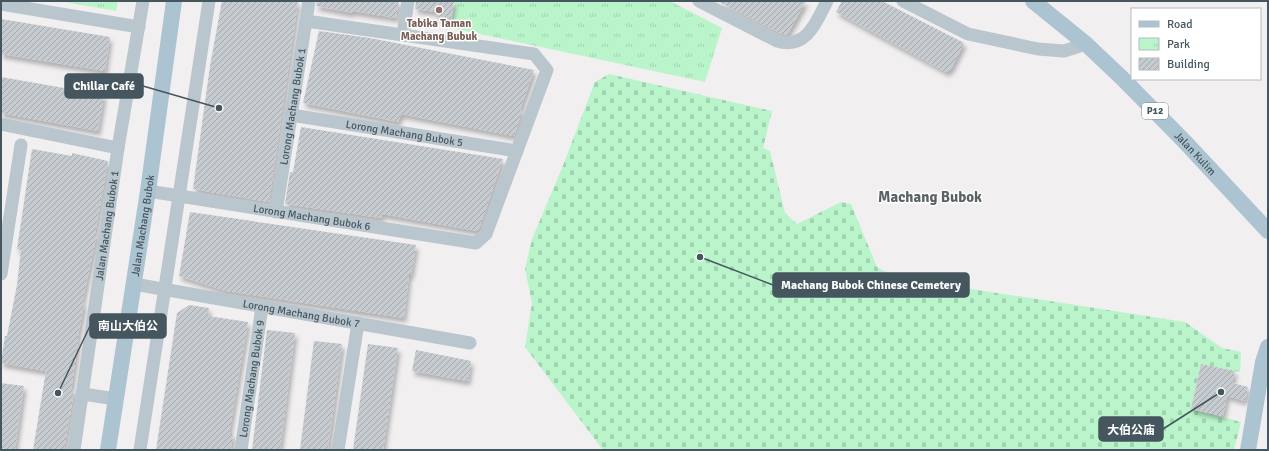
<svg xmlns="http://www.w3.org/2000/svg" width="1269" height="451" viewBox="0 0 1269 451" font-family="Signika,'Noto Sans SC',sans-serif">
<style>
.cemetery{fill:url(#cemetery-stones)}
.park{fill:url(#park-tufts)}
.building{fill:url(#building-hatch);filter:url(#shadow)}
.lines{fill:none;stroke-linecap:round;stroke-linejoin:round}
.minor{stroke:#b9c6ce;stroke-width:13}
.major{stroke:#acc3d1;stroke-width:16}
.education-dot{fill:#8d6e63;stroke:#fff;stroke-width:1.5}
.labels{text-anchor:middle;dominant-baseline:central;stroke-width:3;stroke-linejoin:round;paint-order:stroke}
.shield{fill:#fff;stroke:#7d898f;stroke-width:1}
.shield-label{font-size:10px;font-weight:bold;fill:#45565f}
.education-label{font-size:11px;font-weight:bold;fill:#785e54;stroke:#fff}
.street-label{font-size:11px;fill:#45565f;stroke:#fff}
.district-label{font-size:15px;font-weight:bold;fill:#5b6165;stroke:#fff}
.leader{fill:none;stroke:#45565f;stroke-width:1.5}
.callout-dot{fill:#45565f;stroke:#fff;stroke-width:1.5}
.callout{fill:#45565f;stroke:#45565f;stroke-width:1.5}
.callout-label{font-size:12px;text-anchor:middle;font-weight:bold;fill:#fff}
</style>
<defs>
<pattern id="cemetery-stones" width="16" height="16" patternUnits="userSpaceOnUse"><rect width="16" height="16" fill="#baf4ca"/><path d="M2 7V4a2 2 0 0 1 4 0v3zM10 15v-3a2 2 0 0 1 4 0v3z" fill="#a1d3b0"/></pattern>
<pattern id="park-tufts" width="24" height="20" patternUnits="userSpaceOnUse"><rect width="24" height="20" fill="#baf4ca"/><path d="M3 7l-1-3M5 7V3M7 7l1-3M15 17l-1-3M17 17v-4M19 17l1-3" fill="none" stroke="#a1d3b0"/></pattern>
<pattern id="building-hatch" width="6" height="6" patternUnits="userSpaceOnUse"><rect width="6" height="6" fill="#c6cbd0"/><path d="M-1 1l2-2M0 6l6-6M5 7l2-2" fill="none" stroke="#a3a8ac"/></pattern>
<filter id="shadow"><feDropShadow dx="2.5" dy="4.5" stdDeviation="2" flood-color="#0004"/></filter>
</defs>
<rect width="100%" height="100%" fill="#f2eff0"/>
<!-- cemetery -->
<path class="cemetery" d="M 609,74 L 772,111 L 763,148 L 770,151 L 785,213 L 797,224 L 841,202 L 851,204 L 877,267 L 894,277 L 1185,322 L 1222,348 L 1241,352 L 1240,372 L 1201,364 L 1191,409 L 1241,422 L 1234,450 L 603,450 L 525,347 L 532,303 L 525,269 L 532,239 L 562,168 L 595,82 Z"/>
<!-- park -->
<path class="park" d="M 59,1 L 118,1 L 116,11 Z
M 455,1 L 670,1 L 722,28 L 705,82 L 451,28 Z"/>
<!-- building -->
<path class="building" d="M 222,1 L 298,1 L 269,202 L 193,189 L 210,66 Z
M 317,1 L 399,1 L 396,18 L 352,11 L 352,13 L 316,6 Z
M 416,1 L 454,1 L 451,19 L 436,17 L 436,12 L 415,9 Z
M 717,1 L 806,1 L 787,35 L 780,33 Z
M 842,1 L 882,1 L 964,43 L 951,69 L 946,72 L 836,12 Z
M 1,19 L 110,37 L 105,71 L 1,54 Z
M 319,31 L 370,38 L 534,70 L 520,110 L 522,111 L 514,136 L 401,114 L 398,122 L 303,103 Z
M 1,77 L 104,95 L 98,131 L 1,113 Z
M 301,127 L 503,159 L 479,229 L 477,231 L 382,214 L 381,218 L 285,204 L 290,172 L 293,172 Z
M 32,149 L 72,156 L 72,153 L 108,161 L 95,234 L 97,234 L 82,303 L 84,304 L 77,342 L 78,342 L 71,390 L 74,391 L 64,450 L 33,450 L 46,371 L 1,363 L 5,336 L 7,336 L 17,285 L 21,250 L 17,249 Z
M 190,212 L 416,245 L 411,275 L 409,275 L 404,318 L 226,291 L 179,276 Z
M 189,305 L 209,308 L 208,316 L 248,322 L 229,434 L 233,434 L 231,450 L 156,450 L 177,313 Z
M 267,330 L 295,333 L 280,450 L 252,450 Z
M 314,341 L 342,344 L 328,450 L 300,450 Z
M 368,344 L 398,348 L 383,450 L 353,450 Z
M 416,350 L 471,361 L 468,381 L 412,371 Z
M 1201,364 L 1235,371 L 1232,383 L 1248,387 L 1245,401 L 1227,396 L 1223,416 L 1191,409 Z
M 1,383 L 24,386 L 15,450 L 1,450 Z"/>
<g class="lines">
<!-- minor -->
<g class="minor">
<path d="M 699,1 L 777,41 C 806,50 816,23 827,1"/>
<path d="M 903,1 L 968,34 L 1038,49 L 1064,51 L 1086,44"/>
<path d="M 1,4 L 139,27"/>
<path d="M 403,35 L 408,1"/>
<path id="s1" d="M 291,115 L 517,151"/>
<path d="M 1,124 L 118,148"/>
<path id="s2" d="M 148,191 L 476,243 L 486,234 L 547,70 L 534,54 L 306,21"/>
<path id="s3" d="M 276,212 L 309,1"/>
<path d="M 1,274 L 21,145"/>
<path id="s4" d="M 134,284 L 470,343"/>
<path d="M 83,394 L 116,399"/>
<path id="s5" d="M 74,450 L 118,148 L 143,1"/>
<path d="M 140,450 L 209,1"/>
<path id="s6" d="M 241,450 L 262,307"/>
<path d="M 338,450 L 358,323"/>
</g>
<!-- major -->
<g class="major">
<path id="s7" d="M 1033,1 L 1086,44 L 1122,78 L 1185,142 L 1268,231"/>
<path id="s8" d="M 108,450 L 148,191 L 174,1"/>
<path d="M 1248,450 L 1263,362 L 1268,347"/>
</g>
</g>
<!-- markers -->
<circle class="education-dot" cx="439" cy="10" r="4"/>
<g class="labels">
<!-- shield labels -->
<rect class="shield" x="1142" y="103" width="26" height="16" rx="3"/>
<g class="shield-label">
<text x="1155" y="111">P12</text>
</g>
<!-- education labels -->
<g class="education-label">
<text x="439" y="23">Tabika Taman<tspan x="439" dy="13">Machang Bubuk</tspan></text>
</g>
<!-- street labels -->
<g class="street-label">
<text stroke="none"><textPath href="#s3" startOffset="107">Lorong Machang Bubok 1</textPath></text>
<text stroke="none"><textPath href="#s1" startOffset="115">Lorong Machang Bubok 5</textPath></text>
<text stroke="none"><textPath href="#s7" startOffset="223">Jalan Kulim</textPath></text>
<text stroke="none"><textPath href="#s2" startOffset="166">Lorong Machang Bubok 6</textPath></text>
<text stroke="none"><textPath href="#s5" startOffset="227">Jalan Machang Bubok 1</textPath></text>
<text stroke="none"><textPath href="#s8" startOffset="227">Jalan Machang Bubok</textPath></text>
<text stroke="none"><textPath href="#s4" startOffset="170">Lorong Machang Bubok 7</textPath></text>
<text stroke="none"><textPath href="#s6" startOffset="72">Lorong Machang Bubok 9</textPath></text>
</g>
<!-- district labels -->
<g class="district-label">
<text x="930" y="197">Machang Bubok</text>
</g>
</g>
<!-- callouts -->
<path class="leader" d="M219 108L143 86M700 257L773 285M58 393L90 326M1221 392L1163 429"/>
<g class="callout-dot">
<circle cx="219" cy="108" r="4"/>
<circle cx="700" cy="257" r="4"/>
<circle cx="58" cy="393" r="4"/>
<circle cx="1221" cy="392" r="4"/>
</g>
<g class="callout">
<rect x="65" y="74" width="78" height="24" rx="4"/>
<rect x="773" y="273" width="196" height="24" rx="4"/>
<rect x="90" y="314" width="76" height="24" rx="4"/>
<rect x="1099" y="417" width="64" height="24" rx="4"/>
</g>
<g class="callout-label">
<text x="104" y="90">Chillar Café</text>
<text x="871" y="289">Machang Bubok Chinese Cemetery</text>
<text x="128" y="330">南山大伯公</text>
<text x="1131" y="434">大伯公庙</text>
</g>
<!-- border -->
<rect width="1269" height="451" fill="none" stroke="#45565f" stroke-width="4"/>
<!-- legend -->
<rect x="1131" y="8" width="130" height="72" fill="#ffffff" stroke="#b5bbbf"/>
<rect x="1139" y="21" width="20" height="6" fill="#acc3d1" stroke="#b5bbbf"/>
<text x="1167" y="28" font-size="12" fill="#45565f">Road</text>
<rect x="1139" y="38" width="20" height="12" fill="url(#park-tufts)" stroke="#b5bbbf"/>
<text x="1167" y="48" font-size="12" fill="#45565f">Park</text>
<rect x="1139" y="58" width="20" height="12" fill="url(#building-hatch)" stroke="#b5bbbf"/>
<text x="1167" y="68" font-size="12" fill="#45565f">Building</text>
</svg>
